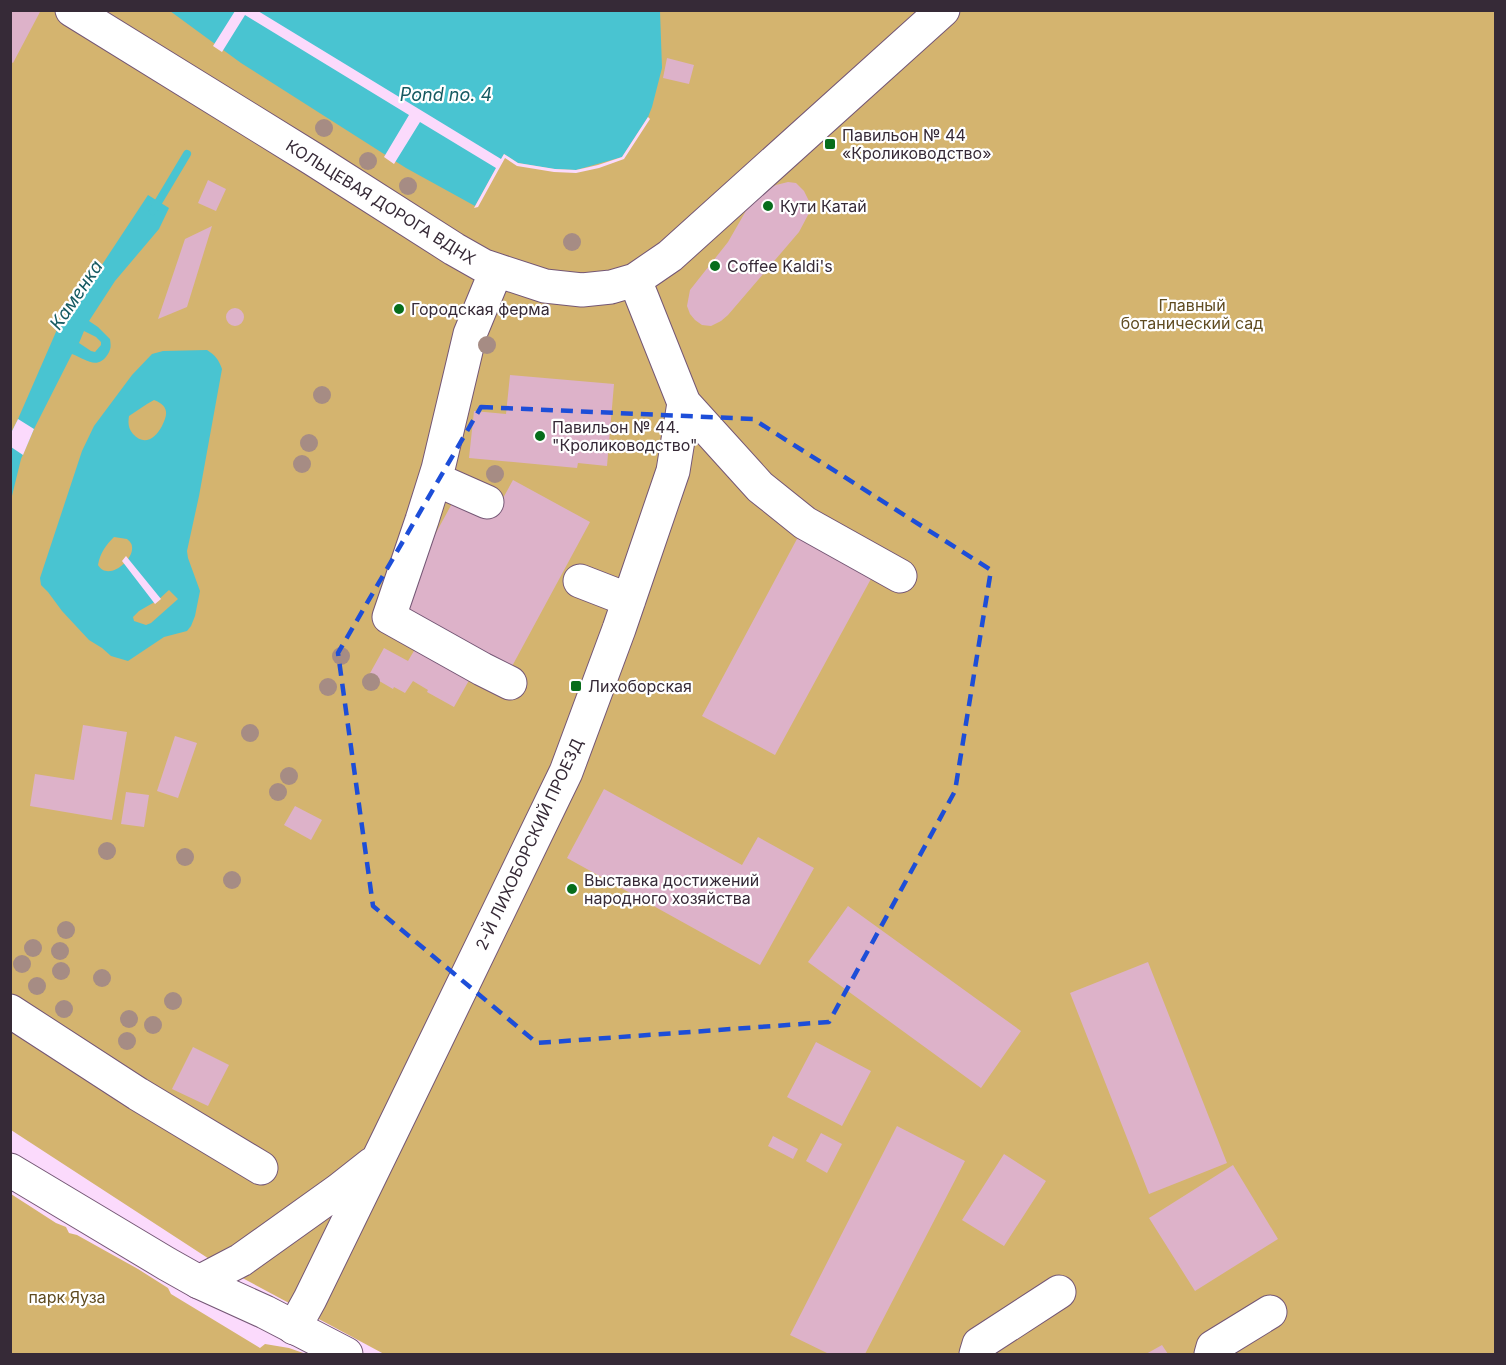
<svg xmlns="http://www.w3.org/2000/svg" width="1506" height="1365" viewBox="0 0 1506 1365" font-family="Inter,sans-serif">
<style>
.green{fill:#d4b46f}
.water{fill:#49c4d1;fill-rule:evenodd}
.pier{fill:#fbdafc}
.lines{fill:none;stroke-linecap:round;stroke-linejoin:round}
.stream{stroke:#49c4d1;stroke-width:8}
.building{fill:#ddb2c9}
.minor-casing{stroke:#745775;stroke-width:35}
.major-casing{stroke:#745775;stroke-width:35}
.minor{stroke:#fff;stroke-width:33}
.major{stroke:#fff;stroke-width:33}
.tree{fill:#a68c84}
.marked{fill:none;stroke:#1d4ed8;stroke-width:4.5;stroke-dasharray:12 8;stroke-linejoin:round}
.poi-dot{fill:#076d1b;stroke:#fff;stroke-width:2}
.labels{text-anchor:middle;dominant-baseline:central;stroke-width:4.5;stroke-linejoin:round;paint-order:stroke}
.poi-label{font-size:16px;fill:#362a37;stroke:#fff;text-anchor:start}
.street-label{font-size:16px;fill:#362a37;stroke:#fff}
.park-label{font-size:16px;fill:#604c21;stroke:#fff}
.water-label{font-size:18px;font-style:italic;fill:#155a61;stroke:#fff}
</style>
<rect width="100%" height="100%" fill="#fbdafc"/>
<!-- green -->
<path class="green" d="M 10,11 L 1495,11 L 1495,1354 L 384,1354 L 220,1266 L 11,1130 Z
M 11,1194 L 56,1223 L 66,1227 L 69,1233 L 77,1235 L 138,1269 L 168,1288 L 171,1294 L 260,1348 L 265,1344 L 289,1348 L 306,1354 L 11,1354 Z"/>
<!-- water -->
<path class="water" d="M 170,11 L 660,11 L 662,68 L 652,107 L 648,117 L 622,157 L 576,170 L 554,169 L 518,163 L 504,154 L 475,206 L 406,168 L 241,63 Z
M 148,195 L 169,208 L 159,229 L 115,281 L 89,321 L 98,327 L 110,339 C 111,346 111,349 108,354 C 97,371 86,359 72,354 L 34,429 L 21,459 L 11,500 L 11,433 L 18,419 L 59,325 L 88,286 ZM 84,331 L 96,337 L 101,342 L 101,345 L 95,352 L 91,351 L 79,343 Z
M 207,350 C 215,355 219,360 222,369 L 199,496 L 187,551 L 188,558 L 200,591 L 195,616 L 191,626 L 187,631 L 164,637 L 128,661 L 111,656 L 102,648 L 89,640 L 62,611 L 48,592 L 41,585 L 40,578 L 82,451 L 94,426 L 132,375 L 152,354 L 163,351 ZM 154,400 C 169,406 168,414 162,426 C 155,439 144,446 133,434 C 128,428 128,423 129,416 L 147,404 ZM 114,537 L 127,539 C 129,541 132,543 132,547 C 134,560 108,582 98,565 C 100,553 106,545 114,537 ZM 169,590 L 178,599 L 151,623 L 146,625 L 134,621 L 133,617 L 139,611 L 158,600 Z"/>
<!-- pier -->
<path class="pier" d="M 235,11 L 258,11 L 501,159 L 504,154 L 518,163 L 555,169 L 576,170 L 598,165 L 622,157 L 648,117 L 650,119 L 624,159 L 599,168 L 576,173 L 554,172 L 517,166 L 505,158 L 478,207 L 474,208 L 496,168 L 420,122 L 394,164 L 384,157 L 409,115 L 245,15 L 222,52 L 213,46 Z
M 18,419 L 34,429 L 23,455 L 11,447 L 11,433 Z
M 126,556 L 161,599 L 155,604 L 122,561 Z"/>
<g class="lines">
<!-- stream -->
<path class="stream" d="M 153,211 L 187,154"/>
</g>
<!-- building -->
<path class="building" d="M 10,10 L 41,10 L 13,63 L 10,61 Z
M 667,58 L 694,65 L 689,84 L 663,78 Z
M 208,180 L 226,189 L 216,211 L 198,203 Z
M 788,182 L 796,183 L 804,191 L 809,201 L 808,215 L 799,232 L 728,315 L 721,321 L 711,326 L 702,325 L 695,320 L 690,314 L 687,306 L 690,290 L 728,242 L 747,209 L 764,191 L 776,185 Z
M 212,226 L 187,307 L 158,319 L 185,239 Z
M226 317a9 9 0 1 1 18 0a9 9 0 1 1-18 0Z
M 510,375 L 614,384 L 607,466 L 578,463 L 577,468 L 469,458 L 474,411 L 506,414 Z
M 513,480 L 590,522 L 510,670 L 395,608 L 455,498 L 492,518 Z
M 798,537 L 872,577 L 775,755 L 702,716 Z
M 418,644 L 472,675 L 454,707 L 427,692 L 428,690 L 413,681 L 405,693 L 394,687 L 393,689 L 369,675 L 384,648 L 408,661 Z
M 83,725 L 127,732 L 112,820 L 30,806 L 35,774 L 74,780 Z
M 175,736 L 197,743 L 178,798 L 157,791 Z
M 604,789 L 742,865 L 758,837 L 814,868 L 760,965 L 567,858 Z
M 126,792 L 149,795 L 144,827 L 121,824 Z
M 295,806 L 322,820 L 311,840 L 284,825 Z
M 848,906 L 1021,1031 L 981,1088 L 808,962 Z
M 1148,962 L 1227,1163 L 1149,1194 L 1070,993 Z
M 816,1042 L 871,1071 L 842,1126 L 787,1097 Z
M 193,1047 L 229,1065 L 208,1106 L 172,1089 Z
M 897,1126 L 965,1161 L 865,1354 L 829,1354 L 790,1335 Z
M 821,1133 L 842,1144 L 827,1173 L 806,1161 Z
M 773,1136 L 798,1149 L 793,1159 L 768,1146 Z
M 1004,1154 L 1046,1181 L 1004,1246 L 962,1220 Z
M 1233,1165 L 1278,1239 L 1195,1291 L 1149,1218 Z
M 1162,1345 L 1168,1354 L 1146,1354 Z"/>
<g class="lines">
<defs>
<path id="minor" d="M 72,10 L 313,159 L 454,249 L 484,266 L 545,286 L 582,290 L 611,287 L 635,280 L 670,256 L 943,10
M 496,271 L 470,334 L 438,469 L 422,520 L 389,617 L 482,669 L 510,683
M 684,403 L 760,487 L 805,523 L 900,576
M 435,479 L 487,502
M 580,581 L 629,600
M 10,1011 L 138,1094 L 261,1168
M 199,1282 L 241,1260 L 339,1190 L 372,1164
M 294,1328 L 310,1299 L 390,1135 L 566,772 L 619,629 L 673,471 L 684,403 L 635,280
M 976,1354 L 979,1344 L 1059,1292
M 1211,1354 L 1213,1347 L 1270,1312"/>
<path id="major" d="M 10,1170 L 167,1264 L 199,1282 L 265,1312 L 346,1354"/>
</defs>
<!-- minor casing -->
<use href="#minor" class="minor-casing"/>
<!-- major casing -->
<use href="#major" class="major-casing"/>
<!-- minor -->
<use href="#minor" class="minor"/>
<!-- major -->
<use href="#major" class="major"/>
</g>
<!-- trees -->
<g class="tree">
<circle cx="324" cy="128" r="9"/>
<circle cx="368" cy="161" r="9"/>
<circle cx="408" cy="186" r="9"/>
<circle cx="572" cy="242" r="9"/>
<circle cx="487" cy="345" r="9"/>
<circle cx="322" cy="395" r="9"/>
<circle cx="309" cy="443" r="9"/>
<circle cx="302" cy="464" r="9"/>
<circle cx="495" cy="474" r="9"/>
<circle cx="341" cy="656" r="9"/>
<circle cx="371" cy="682" r="9"/>
<circle cx="328" cy="687" r="9"/>
<circle cx="250" cy="733" r="9"/>
<circle cx="289" cy="776" r="9"/>
<circle cx="278" cy="792" r="9"/>
<circle cx="107" cy="851" r="9"/>
<circle cx="185" cy="857" r="9"/>
<circle cx="232" cy="880" r="9"/>
<circle cx="66" cy="930" r="9"/>
<circle cx="33" cy="948" r="9"/>
<circle cx="60" cy="951" r="9"/>
<circle cx="22" cy="964" r="9"/>
<circle cx="61" cy="971" r="9"/>
<circle cx="102" cy="978" r="9"/>
<circle cx="37" cy="986" r="9"/>
<circle cx="173" cy="1001" r="9"/>
<circle cx="64" cy="1009" r="9"/>
<circle cx="129" cy="1019" r="9"/>
<circle cx="153" cy="1025" r="9"/>
<circle cx="127" cy="1041" r="9"/>
</g>
<!-- marked area -->
<path class="marked" d="M 481,407 L 753,419 L 991,570 L 955,791 L 829,1022 L 537,1043 L 373,906 L 338,653 Z"/>
<!-- markers -->
<g class="poi-dot">
<rect x="824" y="138" width="12" height="12" rx="3"/>
<circle cx="768" cy="206" r="6"/>
<circle cx="715" cy="266" r="6"/>
<circle cx="399" cy="309" r="6"/>
<circle cx="540" cy="436" r="6"/>
<rect x="570" y="680" width="12" height="12" rx="3"/>
<circle cx="572" cy="889" r="6"/>
</g>
<g class="labels">
<!-- poi labels -->
<g class="poi-label">
<text x="842" y="135">Павильон № 44<tspan x="842" dy="18">«Кролиководство»</tspan></text>
<text x="780" y="206">Кути Катай</text>
<text x="727" y="266">Coffee Kaldi's</text>
<text x="411" y="309">Городская ферма</text>
<text x="552" y="427">Павильон № 44.<tspan x="552" dy="18">"Кролиководство"</tspan></text>
<text x="588" y="686">Лихоборская</text>
<text x="584" y="880">Выставка достижений<tspan x="584" dy="18">народного хозяйства</tspan></text>
</g>
<!-- street labels -->
<g class="street-label">
<text transform="translate(381 202) rotate(32)">КОЛЬЦЕВАЯ ДОРОГА ВДНХ</text>
<text transform="translate(529 844) rotate(-65)">2-Й ЛИХОБОРСКИЙ ПРОЕЗД</text>
</g>
<!-- park labels -->
<g class="park-label">
<text x="1192" y="305">Главный<tspan x="1192" dy="18">ботанический сад</tspan></text>
<text x="67" y="1297">парк Яуза</text>
</g>
<!-- water labels -->
<g class="water-label">
<text x="446" y="94">Pond no. 4</text>
<text transform="translate(76 295) rotate(-56)">Каменка</text>
</g>
</g>
<!-- border -->
<rect width="1506" height="1365" fill="none" stroke="#362a37" stroke-width="24"/>
</svg>
